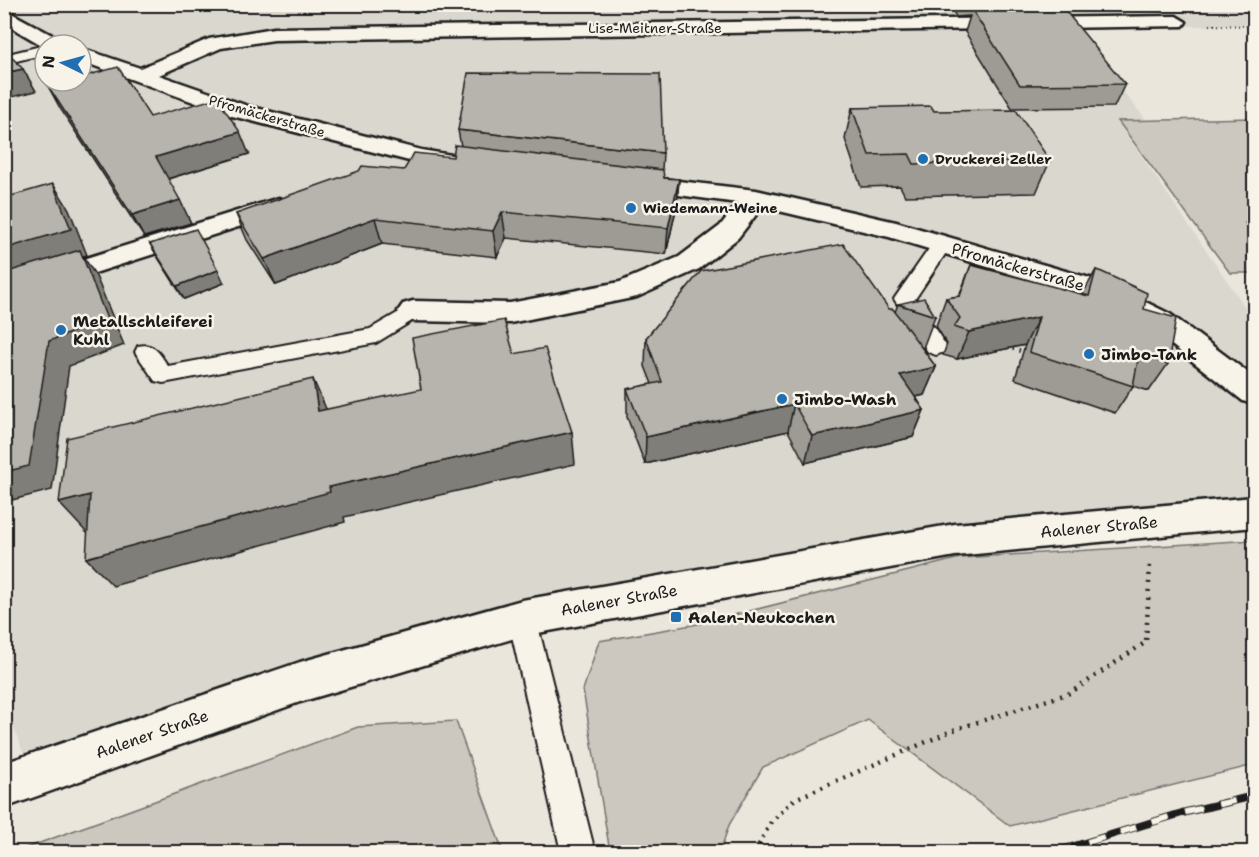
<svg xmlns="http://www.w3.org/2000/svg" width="1259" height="857" viewBox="0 0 1259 857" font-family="'Shantell Sans',sans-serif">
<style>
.built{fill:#dad7ce;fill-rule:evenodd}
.green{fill:#ccc8c0;stroke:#74726e;stroke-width:1.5}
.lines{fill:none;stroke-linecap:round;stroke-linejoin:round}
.service-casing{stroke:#1c1c1c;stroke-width:4}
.minor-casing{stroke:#1c1c1c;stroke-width:5}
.tertiary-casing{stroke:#1c1c1c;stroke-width:5}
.path-far2{stroke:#1c1c1c;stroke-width:2;stroke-dasharray:1 3;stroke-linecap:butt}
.path-far1{stroke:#1c1c1c;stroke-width:4;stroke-dasharray:1.5 4.5;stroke-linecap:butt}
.path{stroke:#1c1c1c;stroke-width:4.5;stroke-dasharray:2 6;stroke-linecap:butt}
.service{fill:#f7f3e8;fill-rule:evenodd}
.minor{fill:#f7f3e8;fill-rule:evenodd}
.tertiary{fill:#f7f3e8;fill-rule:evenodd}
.rail-casing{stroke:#1c1c1c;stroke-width:8}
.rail{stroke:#f7f3e8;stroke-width:6;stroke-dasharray:17;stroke-linecap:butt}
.wall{fill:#9d9b94;stroke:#1c1c1c;stroke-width:1.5}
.shaded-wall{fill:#7f7e78;stroke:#1c1c1c;stroke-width:1.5}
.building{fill:#b6b4ac;stroke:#1c1c1c;stroke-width:1.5}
.poi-dot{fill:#1f6fb2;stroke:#f7f3e8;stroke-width:2}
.labels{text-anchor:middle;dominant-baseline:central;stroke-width:5;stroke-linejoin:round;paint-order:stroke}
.far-street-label{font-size:14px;fill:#1c1c1c;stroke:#f7f3e8}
.far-poi-label{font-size:14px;font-weight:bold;fill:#1c1c1c;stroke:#f7f3e8;text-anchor:start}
.street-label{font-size:16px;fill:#1c1c1c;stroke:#f7f3e8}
.poi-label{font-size:16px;font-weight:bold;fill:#1c1c1c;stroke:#f7f3e8;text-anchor:start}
</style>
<rect width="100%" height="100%" fill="#eae6dc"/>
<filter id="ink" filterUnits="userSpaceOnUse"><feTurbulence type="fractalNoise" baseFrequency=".0167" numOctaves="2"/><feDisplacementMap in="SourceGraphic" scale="12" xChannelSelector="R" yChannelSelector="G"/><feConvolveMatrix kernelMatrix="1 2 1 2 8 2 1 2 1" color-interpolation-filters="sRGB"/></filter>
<g filter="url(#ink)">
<!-- built -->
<path class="built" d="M 5,5 L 1254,5 L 1254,25 L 1071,28 L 1147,121 L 1118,122 L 1254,320 L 1254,495 L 947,523 L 517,598 L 25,757 L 5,705 ZM 45,45 L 81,45 L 81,81 L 45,81 Z"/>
<!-- green -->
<path class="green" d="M 1254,118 L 1254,223 L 1245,223 L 1254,235 L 1254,273 L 1230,273 L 1118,121 Z
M 1254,540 L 1254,765 L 1010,826 L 868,720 L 763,767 L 729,825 L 720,852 L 610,852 L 583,690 L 599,641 L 698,624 L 960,558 Z
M 456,721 L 503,852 L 15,852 L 358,727 Z"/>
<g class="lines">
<defs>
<path id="service" d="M 45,45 L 45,54 L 4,64 L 4,55 Z
M 942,238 L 949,240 L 952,244 L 915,299 L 947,347 L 944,352 L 936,355 L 928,352 L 894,299 L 935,240 Z
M 413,304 L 420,306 L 424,311 L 420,316 L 376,343 L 163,383 L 155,381 L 135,352 L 138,346 C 154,342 160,354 168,366 L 370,329 Z
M 522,605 L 532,609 L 536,618 L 595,852 L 561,852 L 508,618 L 512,609 Z"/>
<path id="minor" d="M 4,9 L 63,41 L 66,45 L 45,47 L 4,23 Z
M 1176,16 L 1186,22 L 1183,26 L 274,40 L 221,48 L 159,75 L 248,106 L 421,150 L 464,157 L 468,162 L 464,167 L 456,169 L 421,164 L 232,116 L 81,61 L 81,48 L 140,68 L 209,39 L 274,28 Z
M 635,176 L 756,190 L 896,222 L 1107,283 L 1170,314 L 1254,377 L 1254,405 L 1243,401 L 1150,328 L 1087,297 L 889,237 L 762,207 L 738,238 L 699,269 L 637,297 L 510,323 L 413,321 L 403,318 L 398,311 L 403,304 L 413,301 L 510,303 L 620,282 L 679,257 L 720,226 L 738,203 L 626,188 L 623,183 L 626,178 Z
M 279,198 L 288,201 L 292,206 L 288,211 L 48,288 L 38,285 L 34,279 L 38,273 Z"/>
<path id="tertiary" d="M 1254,497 L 1254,527 L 955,556 L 522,636 L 300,702 L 4,808 L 4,763 L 300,662 L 522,600 L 955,524 Z"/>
</defs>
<!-- service casing -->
<use href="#service" class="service-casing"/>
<!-- minor casing -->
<use href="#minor" class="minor-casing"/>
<!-- tertiary casing -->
<use href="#tertiary" class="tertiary-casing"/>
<!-- path-far2 -->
<path class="path-far2" d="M 1210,25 L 1254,26"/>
<!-- path-far1 -->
<path class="path-far1" d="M 1007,347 L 1023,352"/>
<!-- path -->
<path class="path" d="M 755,852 L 771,822 L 795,799 L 956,729 L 1070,693 L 1146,642 L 1150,563"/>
<!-- service -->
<use href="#service" class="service"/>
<!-- minor -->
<use href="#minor" class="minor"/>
<!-- tertiary -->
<use href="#tertiary" class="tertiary"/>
<defs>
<path id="rail" d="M 1055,852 L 1182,813 L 1254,796"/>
</defs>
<!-- rail casing -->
<use href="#rail" class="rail-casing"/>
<!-- rail -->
<use href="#rail" class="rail"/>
</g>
<!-- wall -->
<path class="wall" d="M 949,4 L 1048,4 L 1046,9 L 1125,84 L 1114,107 L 1012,108 L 965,32 L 970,16 L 956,17 Z
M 48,86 L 150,117 L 249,154 L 168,179 L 191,223 L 144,237 L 60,108 Z
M 852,108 L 934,111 L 1050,161 L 1036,193 L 905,196 L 900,186 L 861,187 L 845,139 Z
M 458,130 L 663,153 L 662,170 L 664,178 L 679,179 L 677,205 L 666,254 L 506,238 L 497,257 L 382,244 L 276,285 L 247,240 L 236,214 L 404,170 L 453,157 L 461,146 Z
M 150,244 L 224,283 L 184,299 L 157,256 Z
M 971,265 L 1082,295 L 1096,270 L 1144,309 L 1168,364 L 1149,391 L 1133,386 L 1115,413 L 1015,379 L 1025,345 L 957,359 L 943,355 L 947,344 L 936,326 L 946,298 L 959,296 Z
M 898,304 L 935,316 L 923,348 L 922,348 L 936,367 L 924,395 L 916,397 L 924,410 L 913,437 L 805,463 L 788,431 L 645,464 L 627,417 L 627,389 L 652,384 L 645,366 L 646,338 L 889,309 L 895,312 Z"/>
<!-- shaded-wall -->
<path class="shaded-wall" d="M 23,69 L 36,91 L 4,99 L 4,73 Z
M 240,132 L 249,154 L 167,179 L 156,157 Z
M 679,179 L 677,205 L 666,254 L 668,228 Z
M 53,184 L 69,209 L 87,255 L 83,256 L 96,276 L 124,345 L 69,366 L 52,490 L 4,502 L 4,249 Z
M 180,200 L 191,223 L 144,237 L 132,215 Z
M 502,212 L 506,238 L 497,257 L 493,231 Z
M 375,218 L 382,244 L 276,285 L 264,259 Z
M 218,270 L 224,283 L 184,299 L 177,286 Z
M 1039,317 L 1025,345 L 957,359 L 969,332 Z
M 936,367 L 924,395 L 890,403 L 900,375 Z
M 313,379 L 327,411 L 318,411 Z
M 794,404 L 788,431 L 645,464 L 646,437 Z
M 924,410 L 913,437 L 805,463 L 812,436 Z
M 572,432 L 575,464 L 344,517 L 345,522 L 113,586 L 86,558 L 329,487 Z
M 90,495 L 117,525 L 87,533 L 59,503 Z"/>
<!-- building -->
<path class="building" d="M 1064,9 L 1125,84 L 1020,85 L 972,10 Z
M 4,49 L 23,69 L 4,73 Z
M 118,67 L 150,117 L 217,98 L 240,132 L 156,157 L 180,200 L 132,215 L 48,86 L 66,81 L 81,81 L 81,77 Z
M 468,73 L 660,74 L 663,153 L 458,130 Z
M 931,106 L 934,111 L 1016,110 L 1050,161 L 914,164 L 909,154 L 869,155 L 852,108 Z
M 455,145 L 663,170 L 664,178 L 679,179 L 668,228 L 502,212 L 493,231 L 375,218 L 264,259 L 236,214 L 359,171 L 362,166 L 404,170 L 414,153 L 453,157 Z
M 53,184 L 71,229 L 4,249 L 4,198 Z
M 196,229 L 218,270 L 177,286 L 150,244 Z
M 843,244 L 889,309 L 893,309 L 936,367 L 900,375 L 924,410 L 812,436 L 794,404 L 646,437 L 627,389 L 662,382 L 646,338 L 701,271 Z
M 80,250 L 107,319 L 49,341 L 29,466 L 4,472 L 4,273 Z
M 971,265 L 1089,296 L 1096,270 L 1102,272 L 1147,293 L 1144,309 L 1176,318 L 1168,364 L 1139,355 L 1133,386 L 1029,352 L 1039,317 L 969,332 L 954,327 L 960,318 L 946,298 L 960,296 Z
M 924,298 L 935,316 L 898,304 Z
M 504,320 L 514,354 L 545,348 L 572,432 L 329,487 L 330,492 L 86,558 L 90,495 L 59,503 L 67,438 L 313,379 L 318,411 L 421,389 L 412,338 Z"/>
</g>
<!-- markers -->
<g class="poi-dot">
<circle cx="923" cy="159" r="6"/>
<circle cx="631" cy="208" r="6"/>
<circle cx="61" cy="330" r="6"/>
<circle cx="1089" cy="354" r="6"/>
<circle cx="782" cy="399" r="6"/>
<rect x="670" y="611" width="12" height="12" rx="3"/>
</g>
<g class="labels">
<!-- far-street labels -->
<g class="far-street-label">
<text x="655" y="28">Lise-Meitner-Straße</text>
<text transform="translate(267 116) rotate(16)">Pfromäckerstraße</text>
</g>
<!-- far-poi labels -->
<g class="far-poi-label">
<text x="935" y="159">Druckerei Zeller</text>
<text x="643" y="208">Wiedemann-Weine</text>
</g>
<!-- street labels -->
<g class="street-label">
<text transform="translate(1018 267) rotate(16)">Pfromäckerstraße</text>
<text transform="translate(1099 527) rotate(-5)">Aalener Straße</text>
<text transform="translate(619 600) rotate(-10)">Aalener Straße</text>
<text transform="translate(152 734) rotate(-19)">Aalener Straße</text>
</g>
<!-- poi labels -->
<g class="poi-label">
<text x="73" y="321">Metallschleiferei<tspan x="73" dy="18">Kuhl</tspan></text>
<text x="1101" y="354">Jimbo-Tank</text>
<text x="794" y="399">Jimbo-Wash</text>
<text x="688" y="617">Aalen-Neukochen</text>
</g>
</g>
<!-- margin -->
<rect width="1259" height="857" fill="none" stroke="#f7f3e8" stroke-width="24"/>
<rect x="12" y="12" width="1235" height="833" fill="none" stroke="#1c1c1c" stroke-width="2" filter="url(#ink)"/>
<!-- north arrow -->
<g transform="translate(63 63) rotate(275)"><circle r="28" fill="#f7f3e8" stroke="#9f9d96" stroke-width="1.5"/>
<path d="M0-4.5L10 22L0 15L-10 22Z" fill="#1f6fb2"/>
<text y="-9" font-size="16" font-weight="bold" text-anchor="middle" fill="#1c1c1c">N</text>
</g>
</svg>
